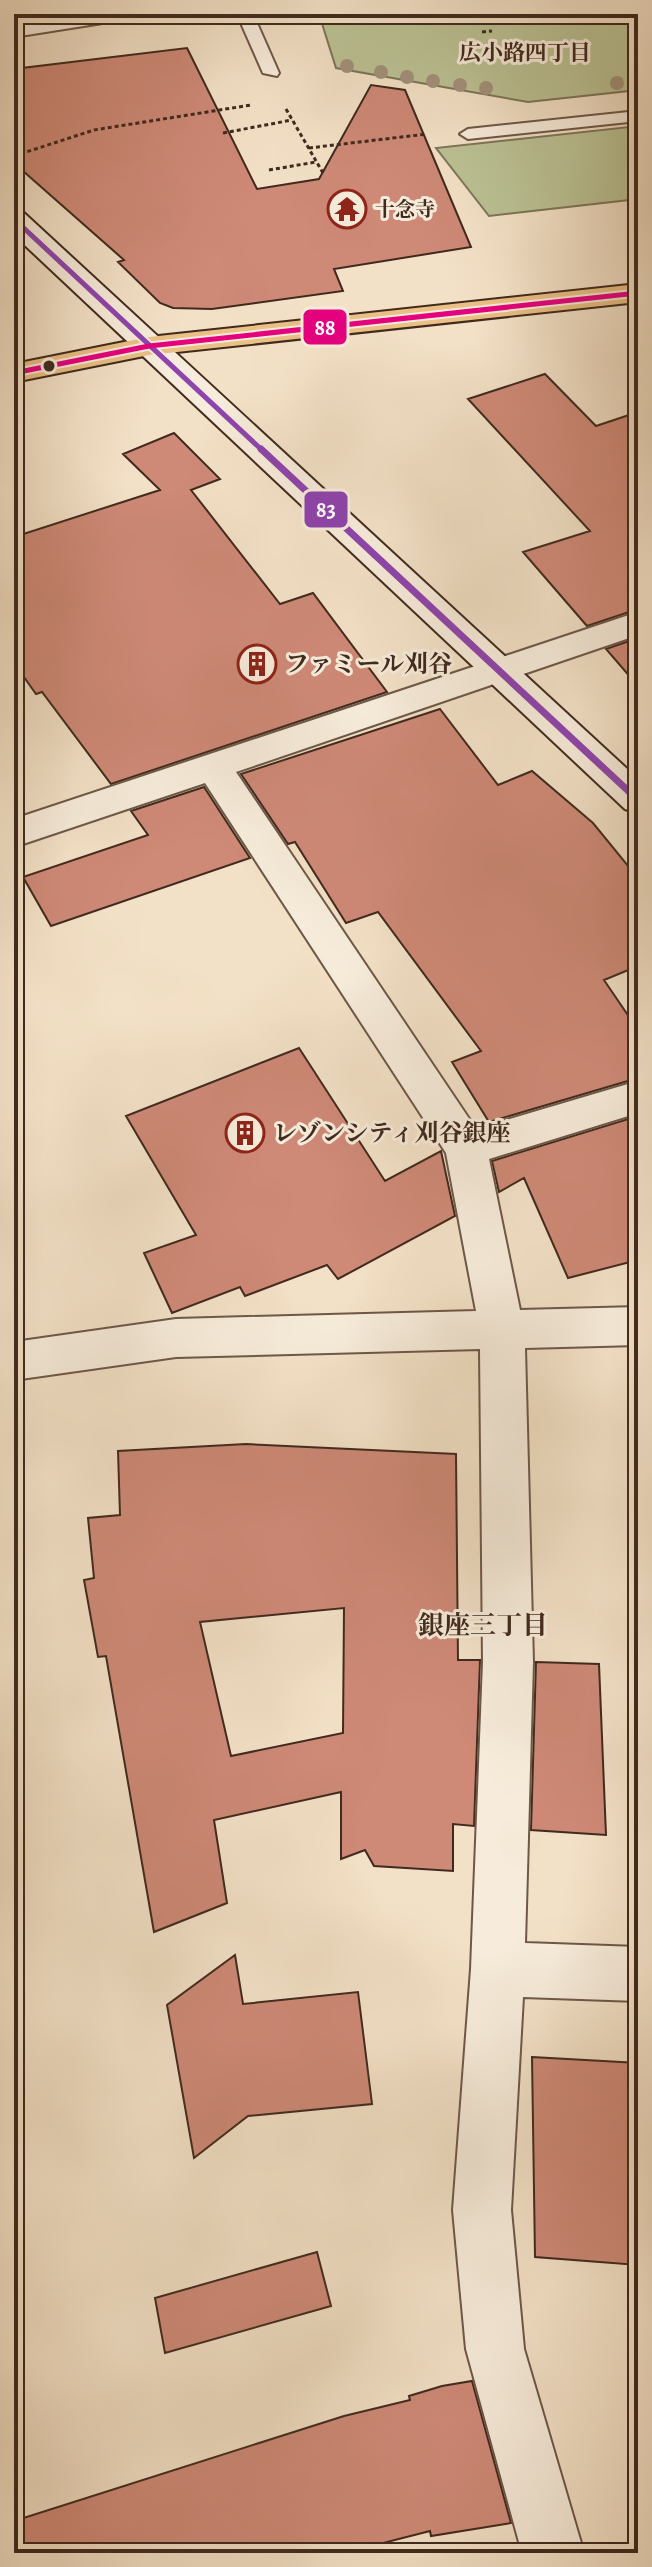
<svg xmlns="http://www.w3.org/2000/svg" width="652" height="2567" viewBox="0 0 652 2567" font-family="Alegreya,'Noto Serif JP',serif">
<style>
.green{fill:#bbc295;stroke:#7e765a;stroke-width:2}
.building{fill:#ce8977;stroke:#402a1e;stroke-width:2;fill-rule:evenodd}
.lines{fill:none;stroke-linecap:round;stroke-linejoin:round}
.lane-casing{stroke:#6d5848;stroke-width:4}
.street-casing{stroke:#6d5848;stroke-width:4}
.secondary-casing{stroke:#402a1e;stroke-width:4}
.primary-casing{stroke:#402a1e;stroke-width:4}
.path{stroke:#402a1e;stroke-width:3;stroke-dasharray:4 3;stroke-linecap:butt}
.lane{fill:#f7ecdb;fill-rule:evenodd}
.street{fill:#f7ecdb;fill-rule:evenodd}
.secondary{fill:#f7ecdb;fill-rule:evenodd}
.primary{fill:#eac084;fill-rule:evenodd}
.bus-1-far1-casing{stroke:#f7ecdb;stroke-width:9}
.bus-1-casing{stroke:#f7ecdb;stroke-width:12}
.bus-2-casing{stroke:#f7ecdb;stroke-width:9}
.bus-1-far1{stroke:#8e44ad;stroke-width:5}
.bus-1{stroke:#8e44ad;stroke-width:7}
.bus-2{stroke:#e5007d;stroke-width:5}
.tree{fill:#a2917b}
.bus-dot{fill:#402a1e;stroke:#f7ecdb;stroke-width:3}
.labels{text-anchor:middle;dominant-baseline:central;stroke-width:6;stroke-linejoin:round;paint-order:stroke}
.far-poi-label{font-size:20px;font-weight:bold;fill:#402a1e;stroke:#f7ecdb;text-anchor:start}
.far-neighbourhood-label{font-size:22px;font-weight:bold;fill:#402a1e;stroke:#f7ecdb}
.poi-label{font-size:24px;font-weight:bold;fill:#402a1e;stroke:#f7ecdb;text-anchor:start}
.neighbourhood-label{font-size:26px;font-weight:bold;fill:#402a1e;stroke:#f7ecdb}
.line-badge{stroke:#f7ecdb;stroke-width:3}
.badge-label{font-size:22px;text-anchor:middle;font-weight:bold;fill:#fff}
</style>
<rect width="100%" height="100%" fill="#f3e1c7"/>
<filter id="stains"><feTurbulence type="fractalNoise" baseFrequency=".0025" numOctaves="4"/><feColorMatrix values="0 0 0 0 .2 0 0 0 0 .09 0 0 0 0 .02 0 0 0 .5 -.17"/></filter>
<radialGradient id="worn" r=".72"><stop offset=".6" stop-color="#630" stop-opacity="0"/><stop offset="1" stop-color="#630" stop-opacity=".3"/></radialGradient>
<!-- green -->
<path class="green" d="M 319,14 L 631,14 L 638,20 L 638,90 L 528,102 L 336,68 Z
M 638,126 L 638,199 L 489,216 L 436,148 Z"/>
<!-- building -->
<path class="building" d="M 187,48 L 257,189 L 319,179 L 371,85 L 405,90 L 471,247 L 334,269 L 343,291 L 212,309 L 173,308 L 160,303 L 118,262 L 124,260 L 14,163 L 14,69 Z
M 545,374 L 596,426 L 638,412 L 638,609 L 587,626 L 523,552 L 590,531 L 468,399 Z
M 174,433 L 220,479 L 191,490 L 280,604 L 313,593 L 387,692 L 111,784 L 42,692 L 36,694 L 14,663 L 14,537 L 160,490 L 123,454 Z
M 638,638 L 638,686 L 606,649 Z
M 440,709 L 498,785 L 532,771 L 593,823 L 638,878 L 638,966 L 604,980 L 638,1030 L 638,1078 L 489,1122 L 452,1062 L 481,1051 L 378,912 L 346,923 L 295,842 L 288,844 L 241,774 Z
M 204,787 L 250,858 L 51,926 L 23,877 L 148,835 L 131,811 Z
M 299,1048 L 385,1181 L 441,1151 L 455,1216 L 338,1279 L 327,1265 L 245,1296 L 240,1287 L 172,1313 L 144,1253 L 196,1235 L 126,1116 Z
M 638,1116 L 638,1260 L 568,1278 L 524,1178 L 499,1192 L 492,1161 Z
M 246,1444 L 456,1454 L 458,1660 L 480,1660 L 474,1826 L 453,1824 L 453,1871 L 374,1866 L 365,1850 L 341,1859 L 341,1792 L 214,1820 L 227,1903 L 154,1932 L 106,1656 L 98,1657 L 84,1580 L 94,1578 L 88,1518 L 120,1515 L 118,1451 ZM 344,1608 L 343,1733 L 231,1756 L 200,1622 Z
M 536,1662 L 599,1664 L 606,1835 L 531,1830 Z
M 235,1955 L 243,2004 L 358,1992 L 372,2104 L 248,2116 L 194,2158 L 167,2005 Z
M 532,2057 L 638,2063 L 638,2265 L 535,2257 Z
M 317,2252 L 331,2306 L 165,2353 L 155,2298 Z
M 472,2381 L 511,2523 L 431,2536 L 430,2531 L 344,2553 L 14,2553 L 14,2521 L 344,2416 L 410,2400 L 409,2396 L 442,2386 Z"/>
<g class="lines">
<defs>
<path id="lane" d="M 237,14 L 253,14 L 279,73 L 277,76 L 263,73 Z
M 638,111 L 638,121 L 468,139 L 460,134 L 468,129 Z"/>
<path id="street" d="M 59,14 L 122,14 L 109,22 L 14,37 L 14,21 Z
M 638,612 L 638,635 L 236,772 L 476,1129 L 638,1081 L 638,1113 L 489,1159 L 520,1310 L 638,1307 L 638,1345 L 525,1348 L 533,1662 L 525,1943 L 638,1947 L 638,2001 L 523,1997 L 511,2210 L 524,2349 L 584,2553 L 522,2553 L 466,2349 L 453,2210 L 471,1969 L 483,1662 L 480,1349 L 176,1357 L 14,1380 L 14,1342 L 176,1319 L 476,1311 L 446,1153 L 205,783 L 14,847 L 14,819 Z"/>
<path id="secondary" d="M 14,210 L 24,213 L 638,779 L 638,813 L 625,809 L 14,235 Z"/>
<path id="primary" d="M 638,284 L 638,302 L 149,355 L 14,382 L 14,364 L 149,337 Z"/>
</defs>
<!-- lane casing -->
<use href="#lane" class="lane-casing"/>
<!-- street casing -->
<use href="#street" class="street-casing"/>
<!-- secondary casing -->
<use href="#secondary" class="secondary-casing"/>
<!-- primary casing -->
<use href="#primary" class="primary-casing"/>
<!-- path -->
<path class="path" d="M 482,32 L 492,31
M 286,109 L 323,173
M 223,133 L 292,120
M 309,148 L 427,134
M 14,156 L 94,130 L 251,105
M 269,170 L 316,162"/>
<!-- lane -->
<use href="#lane" class="lane"/>
<!-- street -->
<use href="#street" class="street"/>
<!-- secondary -->
<use href="#secondary" class="secondary"/>
<!-- primary -->
<use href="#primary" class="primary"/>
<defs>
<path id="bus-1-far1" d="M 14,219 L 263,451"/>
<path id="bus-1" d="M 261,449 L 638,800"/>
<path id="bus-2" d="M 14,373 L 149,346 L 638,293"/>
</defs>
<!-- bus-1-far1 casing -->
<use href="#bus-1-far1" class="bus-1-far1-casing"/>
<!-- bus-1 casing -->
<use href="#bus-1" class="bus-1-casing"/>
<!-- bus-2 casing -->
<use href="#bus-2" class="bus-2-casing"/>
<!-- bus-1-far1 -->
<use href="#bus-1-far1" class="bus-1-far1"/>
<!-- bus-1 -->
<use href="#bus-1" class="bus-1"/>
<!-- bus-2 -->
<use href="#bus-2" class="bus-2"/>
</g>
<!-- trees -->
<g class="tree">
<circle cx="347" cy="66" r="7"/>
<circle cx="381" cy="72" r="7"/>
<circle cx="407" cy="77" r="7"/>
<circle cx="433" cy="81" r="7"/>
<circle cx="617" cy="83" r="7"/>
<circle cx="460" cy="85" r="7"/>
<circle cx="486" cy="88" r="7"/>
</g>
<!-- icons -->
<defs>
<symbol id="temple-ring" viewBox="-11 -11 22 22"><circle r="9.5" fill="#f7ecdb" stroke="#8f2418" stroke-width="1.5"/><path d="M0-6L5-2H3V0L6.5 2.5H4V6H1.5V3h-3V6H-4V2.5H-6.5L-3 0V-2H-5Z" fill="#8f2418"/></symbol>
<symbol id="building-ring" viewBox="-11 -11 22 22"><circle r="9.5" fill="#f7ecdb" stroke="#8f2418" stroke-width="1.5"/><path d="M-4-6H4V6H1V3H-1V6H-4ZM-2.5-4.3h1.7v1.8h-1.7ZM.8-4.3h1.7v1.8H.8ZM-2.5-1h1.7V.8h-1.7ZM.8-1h1.7V.8H.8Z" fill="#8f2418"/></symbol>
</defs>
<g fill-rule="evenodd">
<use href="#temple-ring" x="325" y="187" width="44" height="44"/>
<use href="#building-ring" x="235" y="642" width="44" height="44"/>
<use href="#building-ring" x="223" y="1111" width="44" height="44"/>
</g>
<!-- markers -->
<circle class="bus-dot" cx="49" cy="366" r="7"/>
<g class="labels">
<!-- far-poi labels -->
<g class="far-poi-label">
<text x="375" y="209">十念寺</text>
</g>
<!-- far-neighbourhood labels -->
<g class="far-neighbourhood-label">
<text x="525" y="53">広小路四丁目</text>
</g>
<!-- poi labels -->
<g class="poi-label">
<text x="285" y="664">ファミール刈谷</text>
<text x="273" y="1133">レゾンシティ刈谷銀座</text>
</g>
<!-- neighbourhood labels -->
<g class="neighbourhood-label">
<text x="483" y="1625">銀座三丁目</text>
</g>
</g>
<g class="line-badge">
<rect x="302" y="308" width="46" height="38" rx="8" fill="#e5007d"/>
<rect x="303" y="490" width="46" height="39" rx="8" fill="#8e44ad"/>
</g>
<g class="badge-label">
<text x="325" y="335">88</text>
<text x="326" y="517">83</text>
</g>
<!-- margin -->
<rect width="652" height="2567" fill="none" stroke="#f3e1c7" stroke-width="48"/>
<rect x="16" y="16" width="620" height="2535" fill="none" stroke="#402a1e" stroke-width="4"/>
<rect x="24" y="24" width="604" height="2519" fill="none" stroke="#402a1e" stroke-width="2"/>
<rect width="100%" height="100%" filter="url(#stains)"/>
<rect width="100%" height="100%" fill="url(#worn)"/>
</svg>
